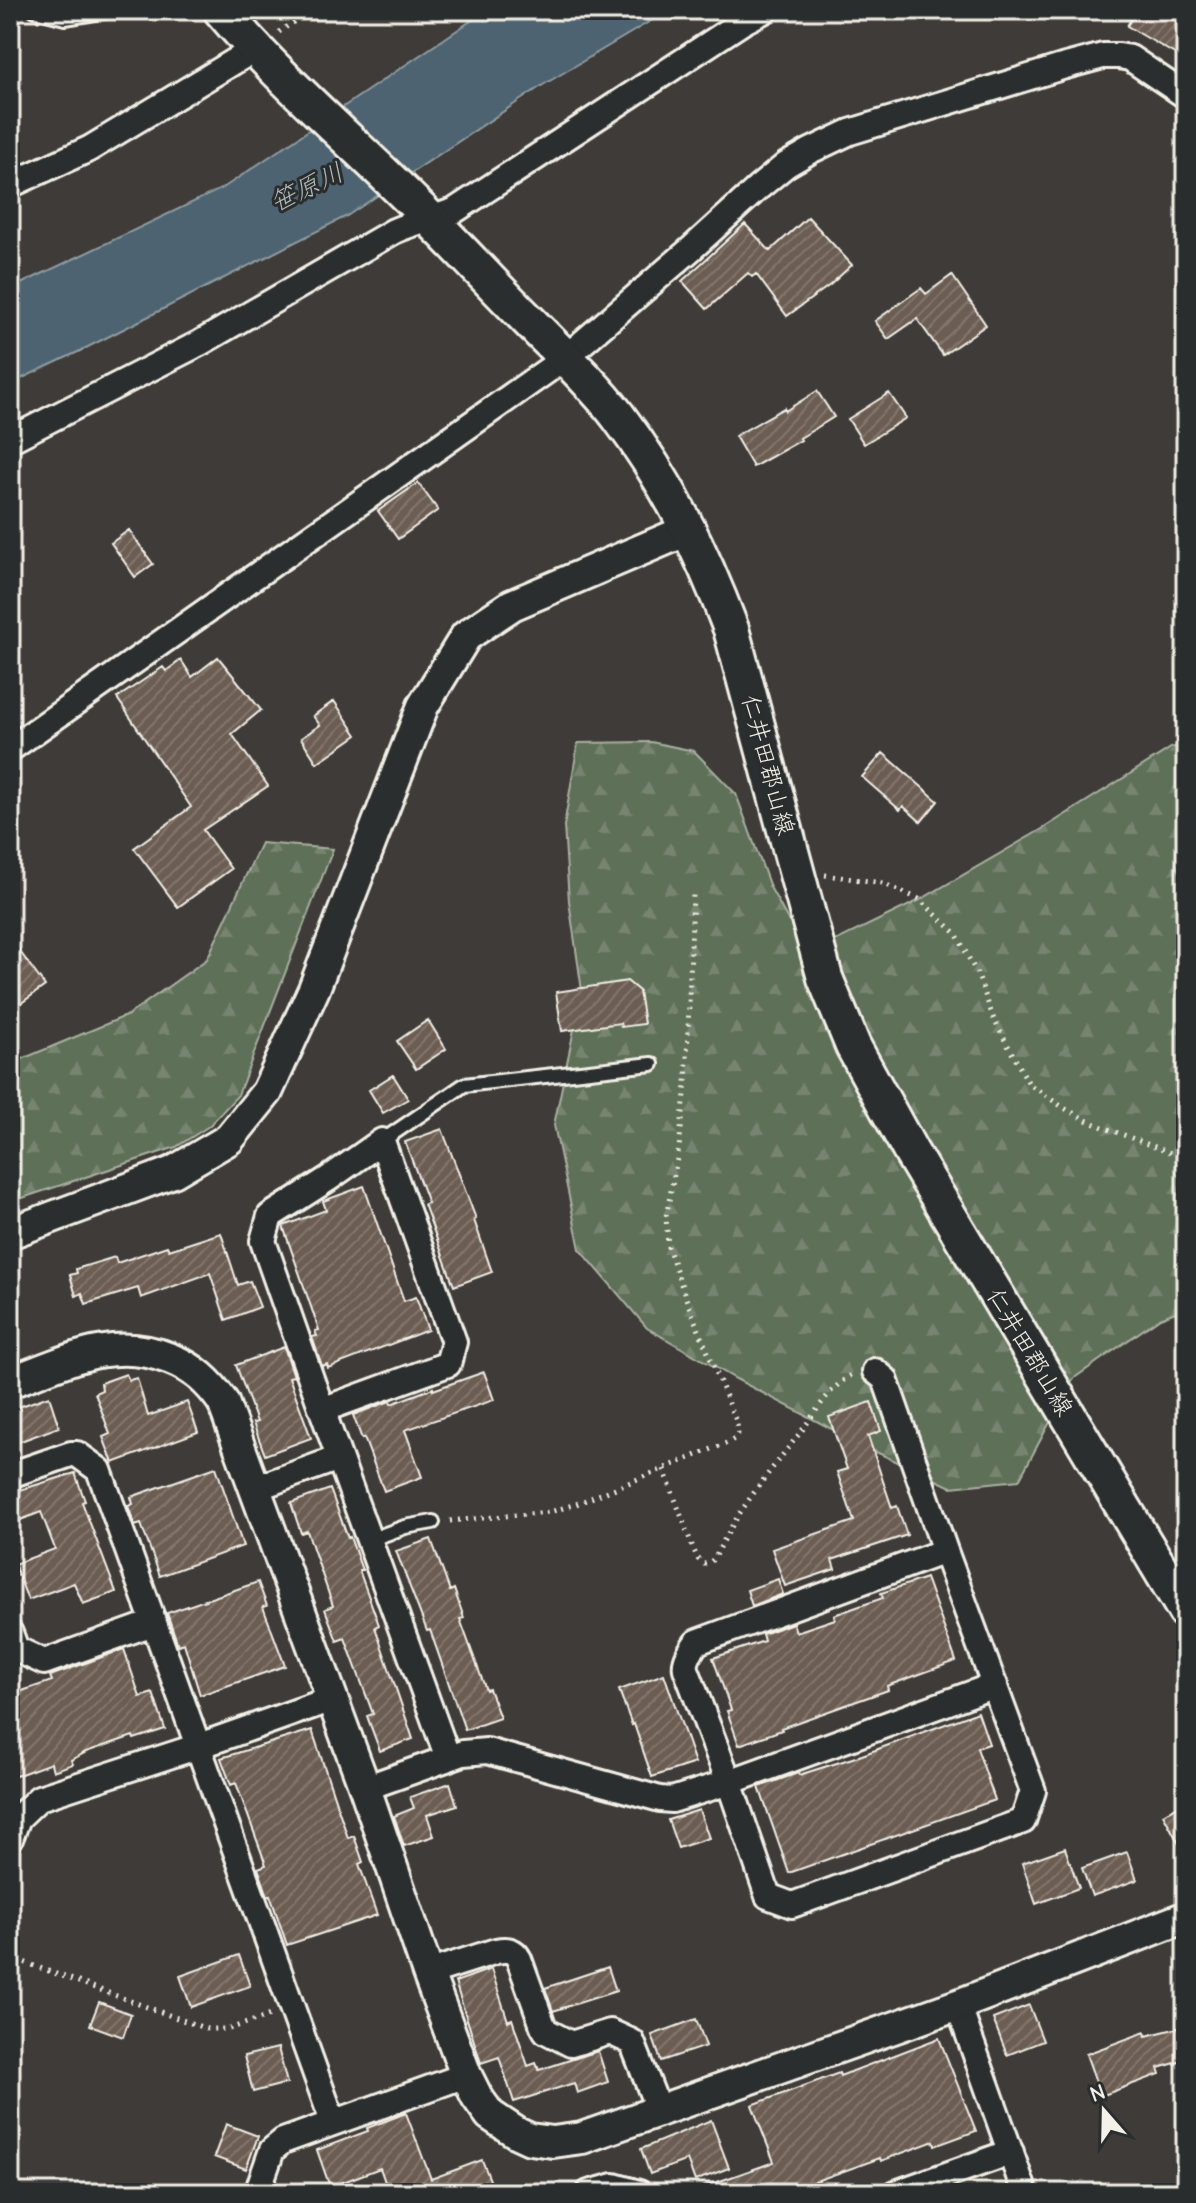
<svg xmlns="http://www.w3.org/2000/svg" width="1196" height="2203" viewBox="0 0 1196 2203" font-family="'Comic Neue','Klee One',sans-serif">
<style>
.forest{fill:url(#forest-firs);stroke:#a9b0a0;stroke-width:2}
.water{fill:#4d6471;stroke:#909ca1;stroke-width:2}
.building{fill:url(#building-hatch);stroke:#f4f1e8;stroke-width:2}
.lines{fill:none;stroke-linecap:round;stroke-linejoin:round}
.service-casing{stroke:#f4f1e8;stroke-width:18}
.minor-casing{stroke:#f4f1e8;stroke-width:30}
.tertiary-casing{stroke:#f4f1e8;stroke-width:36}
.secondary-casing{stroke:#f4f1e8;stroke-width:40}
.path{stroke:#f4f1e8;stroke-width:5;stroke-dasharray:2 6;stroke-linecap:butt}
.service{stroke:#2a2d2e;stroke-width:12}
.minor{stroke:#2a2d2e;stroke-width:24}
.tertiary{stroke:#2a2d2e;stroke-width:30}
.secondary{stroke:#2a2d2e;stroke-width:34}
.labels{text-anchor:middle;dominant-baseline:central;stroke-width:6;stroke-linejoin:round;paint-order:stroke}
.street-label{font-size:24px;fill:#f4f1e8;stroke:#2a2d2e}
.water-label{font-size:26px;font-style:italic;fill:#b1b9b8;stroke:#2a2d2e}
</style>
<defs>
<pattern id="forest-firs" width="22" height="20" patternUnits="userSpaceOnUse" patternTransform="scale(2)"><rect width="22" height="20" fill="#5e6f58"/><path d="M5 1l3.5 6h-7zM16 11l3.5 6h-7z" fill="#768470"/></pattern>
<pattern id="building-hatch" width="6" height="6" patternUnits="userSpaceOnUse" patternTransform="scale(2)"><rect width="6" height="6" fill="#6c5d53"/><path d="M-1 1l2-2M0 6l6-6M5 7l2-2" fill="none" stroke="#82756c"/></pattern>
</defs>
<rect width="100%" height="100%" fill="#3e3b39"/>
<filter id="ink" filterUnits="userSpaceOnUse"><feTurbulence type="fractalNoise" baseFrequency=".0125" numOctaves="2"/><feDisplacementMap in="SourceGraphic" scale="16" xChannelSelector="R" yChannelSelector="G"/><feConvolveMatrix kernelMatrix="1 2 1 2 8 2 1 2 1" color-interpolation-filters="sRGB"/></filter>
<g filter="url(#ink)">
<!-- forest -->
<path class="forest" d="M 651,742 L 694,751 L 736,794 L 770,887 L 793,929 L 825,946 L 918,901 L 1044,828 L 1171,748 L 1186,743 L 1186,1308 L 1160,1318 L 1073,1379 L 1019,1480 L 951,1487 L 874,1451 L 736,1379 L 647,1328 L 580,1249 L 554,1125 L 582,991 L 569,901 L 564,826 L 578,743 Z
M 261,843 L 333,849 L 238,1095 L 209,1126 L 176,1147 L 10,1202 L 10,1064 L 128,1015 L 207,959 Z"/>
<!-- water -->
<path class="water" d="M 487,10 L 669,10 L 543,85 L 347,216 L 78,352 L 10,384 L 10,289 L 223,188 Z"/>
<!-- building -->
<path class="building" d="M 1136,10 L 1186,10 L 1186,43 L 1178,56 L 1127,26 Z
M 808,217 L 852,265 L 830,285 L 787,316 L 756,274 L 752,277 L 748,273 L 707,309 L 682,281 L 745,224 L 770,251 Z
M 952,275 L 986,325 L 943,355 L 917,319 L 888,339 L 875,321 L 921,288 L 926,294 Z
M 817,391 L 834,417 L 800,438 L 801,440 L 753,467 L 735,436 L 784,408 L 785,411 Z
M 889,393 L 906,418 L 864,444 L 848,419 Z
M 418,483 L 438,510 L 398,539 L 378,511 Z
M 129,530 L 153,564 L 135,577 L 111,543 Z
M 218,657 L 261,710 L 232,734 L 268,786 L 203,830 L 231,869 L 178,907 L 134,848 L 191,807 L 117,698 L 163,667 L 166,671 L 181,660 L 192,677 Z
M 334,701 L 357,735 L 317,763 L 301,738 L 320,725 L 313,716 Z
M 883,753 L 938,801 L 921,822 L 903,806 L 900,810 L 862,777 Z
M 10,938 L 45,986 L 10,1011 Z
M 627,981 L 639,991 L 644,1024 L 621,1027 L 620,1023 L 562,1031 L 556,992 Z
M 428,1020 L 446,1049 L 416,1069 L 397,1041 Z
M 393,1075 L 408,1099 L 383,1113 L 369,1090 Z
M 442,1129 L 476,1219 L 474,1220 L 492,1272 L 454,1286 L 424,1204 L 428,1203 L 405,1142 Z
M 364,1186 L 404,1301 L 416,1297 L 428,1330 L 328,1368 L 327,1364 L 322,1366 L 312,1337 L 317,1336 L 315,1331 L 319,1330 L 283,1226 L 326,1210 L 323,1201 Z
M 221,1233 L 238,1285 L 250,1281 L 260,1307 L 226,1320 L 210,1273 L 141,1298 L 138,1288 L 86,1304 L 82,1293 L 76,1296 L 70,1275 L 77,1273 L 76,1269 L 115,1257 L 117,1263 L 167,1246 L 169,1250 Z
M 284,1347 L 294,1376 L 289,1377 L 311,1438 L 265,1455 L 253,1423 L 257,1422 L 236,1365 Z
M 484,1372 L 494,1400 L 405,1430 L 422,1477 L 384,1491 L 364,1438 L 362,1439 L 353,1415 L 390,1401 L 391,1404 L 433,1388 L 433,1390 Z
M 126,1374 L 129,1380 L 137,1378 L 148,1416 L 187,1402 L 198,1432 L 113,1463 L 103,1437 L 110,1434 L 95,1393 L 102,1390 L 101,1383 Z
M 49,1396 L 59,1427 L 10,1445 L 10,1410 Z
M 871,1402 L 881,1431 L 868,1436 L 892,1508 L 897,1506 L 907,1535 L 832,1560 L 835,1569 L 785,1586 L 772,1549 L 854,1521 L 837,1472 L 847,1469 L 829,1417 Z
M 216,1467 L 243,1546 L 160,1576 L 141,1524 L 135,1526 L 128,1506 L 133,1504 L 131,1497 Z
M 75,1473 L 85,1501 L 82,1502 L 116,1592 L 83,1604 L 74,1583 L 28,1600 L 14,1564 L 55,1549 L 41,1512 L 10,1524 L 10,1493 Z
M 330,1489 L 348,1538 L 350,1537 L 362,1570 L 359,1570 L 379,1625 L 375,1627 L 413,1739 L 380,1751 L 367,1716 L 373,1714 L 345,1638 L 337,1641 L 325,1609 L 333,1606 L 307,1531 L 301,1533 L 291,1503 Z
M 431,1539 L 450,1591 L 454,1589 L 464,1618 L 460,1619 L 486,1690 L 489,1689 L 500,1718 L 465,1730 L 430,1630 L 427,1631 L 396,1551 Z
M 926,1578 L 956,1661 L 887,1686 L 888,1690 L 781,1728 L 782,1730 L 739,1745 L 727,1711 L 731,1710 L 713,1658 L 764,1641 L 762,1634 L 793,1623 L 796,1632 L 835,1619 L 834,1615 L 883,1598 L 881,1593 Z
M 778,1579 L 783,1594 L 752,1606 L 747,1590 Z
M 258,1582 L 267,1606 L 263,1607 L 285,1666 L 200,1695 L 184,1643 L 178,1645 L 167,1613 Z
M 124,1649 L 140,1697 L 153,1693 L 165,1729 L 134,1739 L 133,1736 L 86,1752 L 71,1760 L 73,1764 L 53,1771 L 51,1763 L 10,1778 L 10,1744 L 18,1741 L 10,1716 L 10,1695 L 52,1681 L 50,1676 Z
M 664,1674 L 695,1763 L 652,1777 L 634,1724 L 632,1725 L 619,1690 Z
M 978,1712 L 989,1744 L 977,1748 L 995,1800 L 789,1873 L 759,1787 L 798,1773 L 799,1775 L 862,1755 Z
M 312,1730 L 348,1838 L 354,1836 L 363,1862 L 359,1864 L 377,1915 L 287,1945 L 270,1895 L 268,1896 L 258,1868 L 266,1865 L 236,1783 L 231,1785 L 221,1758 Z
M 450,1783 L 457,1805 L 427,1815 L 434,1836 L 404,1846 L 394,1816 L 414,1808 L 410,1797 Z
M 1186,1802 L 1186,1857 L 1163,1814 Z
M 699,1810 L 709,1838 L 678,1848 L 668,1820 Z
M 1065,1848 L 1079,1888 L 1036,1904 L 1022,1863 Z
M 1127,1852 L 1137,1880 L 1092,1896 L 1082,1868 Z
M 239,1955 L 250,1986 L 191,2007 L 180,1976 Z
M 608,1967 L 616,1991 L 553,2011 L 545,1988 Z
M 491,1969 L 508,2021 L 512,2019 L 528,2066 L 536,2063 L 539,2070 L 598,2051 L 608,2082 L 577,2093 L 574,2083 L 514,2102 L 499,2057 L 481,2063 L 455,1982 Z
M 99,2002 L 131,2014 L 123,2037 L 90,2025 Z
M 1029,2005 L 1043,2041 L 1007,2055 L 993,2019 Z
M 696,2019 L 706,2046 L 661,2061 L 652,2035 Z
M 1186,2026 L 1186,2060 L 1158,2068 L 1160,2074 L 1101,2096 L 1086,2054 L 1145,2032 L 1146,2036 Z
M 939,2038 L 976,2131 L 935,2146 L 934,2141 L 881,2161 L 880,2158 L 810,2183 L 811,2186 L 792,2193 L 695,2193 L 694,2190 L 774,2162 L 752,2105 L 839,2073 L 840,2076 Z
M 278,2048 L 287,2083 L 253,2092 L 244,2056 Z
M 406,2113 L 431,2179 L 482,2160 L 495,2193 L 389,2193 L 380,2168 L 330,2187 L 317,2150 L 368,2131 L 367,2128 Z
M 711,2120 L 729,2168 L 695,2181 L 687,2160 L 650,2174 L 641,2149 Z
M 226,2124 L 258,2136 L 246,2169 L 214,2157 Z"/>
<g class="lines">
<defs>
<path id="service" d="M 35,10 L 65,18 L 114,10
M 382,1141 L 464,1085 L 652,1064
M 369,1540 L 405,1527 L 433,1522"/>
<path id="minor" d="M 10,185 L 89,149 L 255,49
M 10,440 L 200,343 L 394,231 C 414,222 434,218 454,211 L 744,21 L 765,10
M 10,749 L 565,358 L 691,249 L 758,188 L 786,165 L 810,151 L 850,132 L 1062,67 L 1103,56 L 1119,56 L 1130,58 L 1186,96
M 875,1371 L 885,1379 L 945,1551 L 1033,1791 L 1023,1821 L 792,1905 L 768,1896 L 729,1782 L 686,1669 C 684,1660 692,1649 697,1642 L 945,1551
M 322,1410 L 263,1241 L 270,1216 L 328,1179 L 382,1141 L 454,1342 L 448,1364 L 322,1410 L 448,1758
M 10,1475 L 71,1454 L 77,1454 L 99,1470 L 333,2122
M 256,1488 L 339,1458
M 10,1633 L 16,1649 L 44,1662 L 153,1623
M 365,1788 L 463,1753 L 487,1751 L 660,1799 L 672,1800 L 729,1782 L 995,1685
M 10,1839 L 18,1818 L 39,1798 L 199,1746 L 332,1699
M 428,1973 L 496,1951 C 506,1949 514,1949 519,1959 L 543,2026 L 546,2031 L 571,2044 L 610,2032 L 632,2042 L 659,2111
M 958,2005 L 1025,2193
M 257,2193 L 272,2150 L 283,2141 L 466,2075
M 589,2193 L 614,2186 L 639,2193
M 896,2193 L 1011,2152"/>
<path id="tertiary" d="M 10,1233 L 173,1172 L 229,1139 L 267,1092 L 314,989 L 423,706 L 466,636 L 512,605 L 690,529
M 10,1382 C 65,1362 113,1335 171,1359 C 194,1368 209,1382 223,1402 L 365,1788 L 428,1973 L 466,2075 L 477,2097 L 490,2115 L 517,2133 L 530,2139 L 553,2142 L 582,2138 L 958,2005 L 1186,1917"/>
<path id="secondary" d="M 221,10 C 281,81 352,141 417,206 C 455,243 490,282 527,319 C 558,351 591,381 618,416 C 668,482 702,552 731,629 L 825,978 L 853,1046 L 911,1152 L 1186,1612"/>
</defs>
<!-- service casing -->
<use href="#service" class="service-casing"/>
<!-- minor casing -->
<use href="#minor" class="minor-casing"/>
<!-- tertiary casing -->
<use href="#tertiary" class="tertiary-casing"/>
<!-- secondary casing -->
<use href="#secondary" class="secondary-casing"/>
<!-- path -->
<path class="path" d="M 279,32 L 311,10
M 825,875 L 882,883 L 919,899 L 956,933 L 979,978 L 994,1020 L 1029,1084 L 1064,1108 L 1090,1122 L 1186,1159
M 664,1469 L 693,1548 L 698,1559 L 704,1564 L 709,1563 L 715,1558 C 737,1510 771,1470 803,1429 C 818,1409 831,1385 854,1374
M 450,1521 L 550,1512 L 576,1504 L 727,1443 L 734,1439 L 738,1433 L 737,1423 L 688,1304 L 668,1247 L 666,1217 L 679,1148 L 686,1085 L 693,894
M 10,1957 L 207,2029 L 229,2029 L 270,2015"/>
<!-- service -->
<use href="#service" class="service"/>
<!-- minor -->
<use href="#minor" class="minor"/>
<!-- tertiary -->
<use href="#tertiary" class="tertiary"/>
<!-- secondary -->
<use href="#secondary" class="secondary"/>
</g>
</g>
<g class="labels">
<!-- street labels -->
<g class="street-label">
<text transform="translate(768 765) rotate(75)">仁井田郡山線</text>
<text transform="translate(1030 1352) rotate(59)">仁井田郡山線</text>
</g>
<!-- water labels -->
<g class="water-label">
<text transform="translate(307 188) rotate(-26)">笹原川</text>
</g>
</g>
<!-- margin -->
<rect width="1196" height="2203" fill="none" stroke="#2a2d2e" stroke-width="40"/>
<rect x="20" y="20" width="1156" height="2163" fill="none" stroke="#f4f1e8" stroke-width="3" filter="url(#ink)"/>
<!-- north arrow -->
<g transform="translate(1104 2111) rotate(340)" stroke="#2a2d2e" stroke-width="6" paint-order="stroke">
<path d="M0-6L14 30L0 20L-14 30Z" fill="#f4f1e8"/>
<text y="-12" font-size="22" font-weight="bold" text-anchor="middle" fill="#f4f1e8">N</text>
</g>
</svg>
